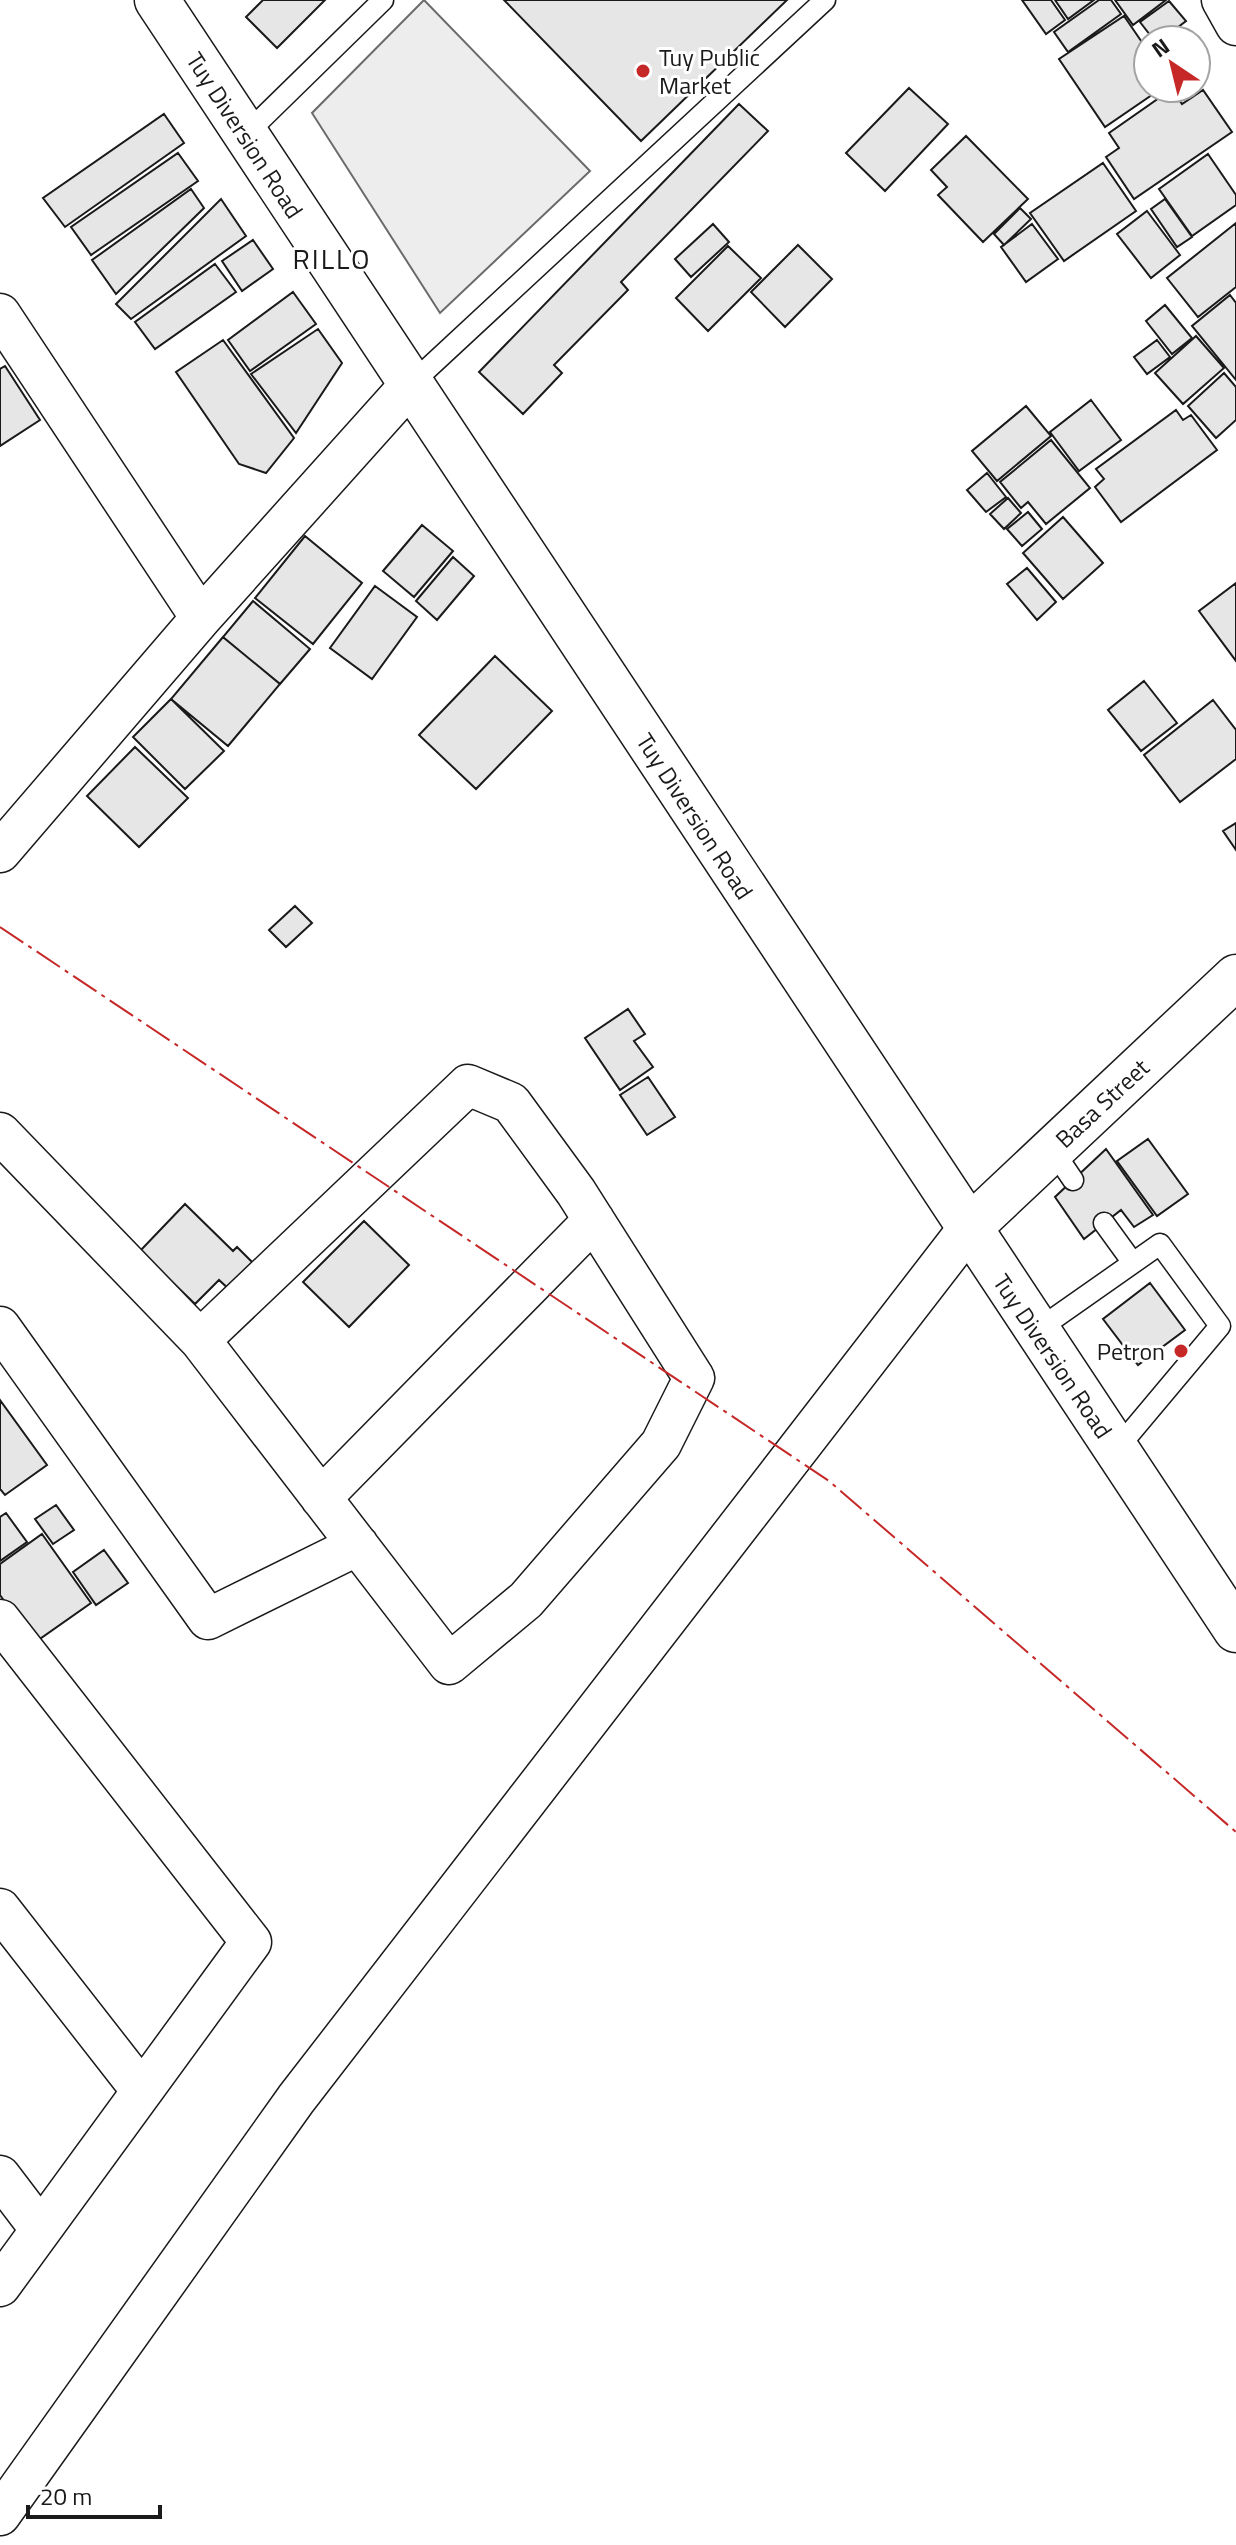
<svg xmlns="http://www.w3.org/2000/svg" width="1236" height="2545" viewBox="0 0 1236 2545" font-family="'Titillium Web',sans-serif">
<style>
.parking{fill:#ededed;stroke:#6a6a6a;stroke-width:2}
.building{fill:#e6e6e6;stroke:#1a1a1a;stroke-width:2}
.lines{fill:none;stroke-linecap:round;stroke-linejoin:round}
.lane-casing{stroke:#1a1a1a;stroke-width:23}
.street-casing{stroke:#1a1a1a;stroke-width:43}
.secondary-casing{stroke:#1a1a1a;stroke-width:47}
.primary-casing{stroke:#1a1a1a;stroke-width:47}
.lane{stroke:#fff;stroke-width:20}
.street{stroke:#fff;stroke-width:40}
.secondary{stroke:#fff;stroke-width:44}
.primary{stroke:#fff;stroke-width:44}
.power{stroke:#c62828;stroke-width:2;stroke-dasharray:28 6 4 6;stroke-linecap:butt}
.poi-dot{fill:#c62828;stroke:#fff;stroke-width:3}
.labels{text-anchor:middle;dominant-baseline:central;stroke-width:6;stroke-linejoin:round;paint-order:stroke}
.poi-label{font-size:24px;fill:#1a1a1a;stroke:#fff;text-anchor:start}
.street-label{font-size:24px;fill:#1a1a1a;stroke:#fff}
.quarter-label{font-size:28px;letter-spacing:2px;fill:#1a1a1a;stroke:#fff}
</style>
<rect width="100%" height="100%" fill="#fff"/>
<!-- parking -->
<path class="parking" d="M 424,0 L 590,171 L 440,313 L 312,113 Z"/>
<!-- building -->
<path class="building" d="M 263,0 L 325,0 L 277,48 L 246,17 Z
M 504,0 L 787,0 L 641,141 Z
M 1022,0 L 1051,0 L 1065,20 L 1046,34 Z
M 1055,0 L 1094,0 L 1068,19 Z
M 1099,0 L 1111,0 L 1121,14 L 1068,52 L 1054,32 Z
M 1115,0 L 1166,0 L 1133,25 Z
M 1169,1 L 1186,21 L 1161,40 L 1154,40 L 1140,22 Z
M 1124,16 L 1148,51 L 1148,88 L 1162,88 L 1105,127 L 1059,59 Z
M 1196,41 L 1207,57 L 1196,65 Z
M 909,88 L 948,124 L 885,191 L 846,153 Z
M 1172,89 L 1182,104 L 1203,90 L 1232,132 L 1134,199 L 1106,157 L 1119,148 L 1109,133 Z
M 739,104 L 768,131 L 621,282 L 628,290 L 554,365 L 562,373 L 523,414 L 479,372 Z
M 164,114 L 184,143 L 65,227 L 43,198 Z
M 966,136 L 1028,199 L 983,242 L 938,195 L 947,187 L 931,170 Z
M 178,153 L 198,181 L 91,255 L 71,227 Z
M 1208,154 L 1236,195 L 1236,205 L 1192,236 L 1159,189 Z
M 1103,163 L 1136,211 L 1064,261 L 1030,213 Z
M 191,189 L 204,208 L 116,294 L 92,260 Z
M 221,199 L 246,236 L 131,319 L 116,304 Z
M 1165,199 L 1192,237 L 1177,247 L 1151,209 Z
M 1020,208 L 1031,219 L 1004,245 L 994,234 Z
M 1147,211 L 1180,255 L 1151,278 L 1117,234 Z
M 1236,223 L 1236,287 L 1198,317 L 1167,278 Z
M 713,224 L 729,242 L 691,277 L 675,259 Z
M 1032,224 L 1058,259 L 1026,282 L 1001,247 Z
M 253,240 L 273,269 L 242,291 L 222,261 Z
M 798,245 L 832,279 L 785,327 L 751,292 Z
M 728,246 L 761,278 L 708,331 L 676,298 Z
M 215,264 L 236,292 L 155,349 L 135,322 Z
M 293,292 L 316,324 L 250,371 L 228,340 Z
M 1230,295 L 1236,303 L 1236,380 L 1192,326 Z
M 1165,305 L 1192,338 L 1172,354 L 1146,321 Z
M 318,329 L 342,363 L 296,433 L 251,374 Z
M 1196,336 L 1224,368 L 1183,404 L 1155,373 Z
M 223,340 L 294,438 L 266,473 L 239,464 L 176,372 Z
M 1157,340 L 1170,357 L 1147,374 L 1134,357 Z
M 5,366 L 40,420 L 0,446 L 0,369 Z
M 1224,373 L 1236,387 L 1236,420 L 1216,438 L 1188,406 Z
M 1091,400 L 1121,440 L 1079,471 L 1050,432 Z
M 1026,406 L 1051,436 L 997,481 L 972,451 Z
M 1176,410 L 1183,420 L 1191,415 L 1217,450 L 1121,522 L 1095,487 L 1104,479 L 1096,469 Z
M 1051,440 L 1090,488 L 1046,524 L 1028,502 L 1021,508 L 1000,482 Z
M 987,473 L 1006,497 L 986,512 L 967,490 Z
M 1008,498 L 1021,513 L 1004,529 L 990,514 Z
M 1028,512 L 1042,529 L 1022,546 L 1007,529 Z
M 1063,517 L 1103,563 L 1063,599 L 1023,553 Z
M 422,525 L 453,551 L 414,597 L 383,571 Z
M 305,536 L 362,583 L 313,644 L 255,598 Z
M 453,557 L 474,576 L 437,620 L 416,601 Z
M 1027,568 L 1056,602 L 1037,620 L 1007,584 Z
M 1236,583 L 1236,661 L 1199,611 Z
M 375,586 L 417,617 L 372,679 L 330,648 Z
M 253,601 L 310,649 L 280,684 L 223,637 Z
M 223,637 L 280,684 L 228,746 L 171,699 Z
M 495,656 L 552,711 L 476,789 L 419,735 Z
M 1144,681 L 1177,723 L 1141,751 L 1108,710 Z
M 171,699 L 224,751 L 185,789 L 133,737 Z
M 1213,700 L 1236,730 L 1236,759 L 1180,802 L 1144,755 Z
M 135,747 L 188,798 L 139,847 L 87,796 Z
M 1236,823 L 1236,850 L 1223,831 Z
M 295,906 L 312,923 L 286,947 L 269,930 Z
M 628,1009 L 645,1034 L 634,1041 L 653,1067 L 620,1090 L 585,1038 Z
M 648,1077 L 675,1117 L 647,1135 L 620,1095 Z
M 1148,1139 L 1188,1194 L 1157,1216 L 1117,1161 Z
M 1106,1149 L 1153,1215 L 1134,1227 L 1121,1210 L 1084,1239 L 1055,1197 Z
M 185,1204 L 233,1251 L 237,1247 L 256,1266 L 231,1291 L 219,1280 L 195,1304 L 140,1251 Z
M 364,1221 L 409,1265 L 349,1327 L 303,1282 Z
M 1150,1283 L 1185,1330 L 1138,1365 L 1103,1319 Z
M 0,1400 L 47,1465 L 5,1495 L 0,1489 Z
M 56,1505 L 74,1530 L 53,1544 L 35,1519 Z
M 6,1513 L 27,1542 L 0,1561 L 0,1517 Z
M 42,1534 L 91,1603 L 34,1643 L 0,1595 L 0,1564 Z
M 104,1550 L 128,1583 L 96,1605 L 73,1572 Z"/>
<g class="lines">
<defs>
<path id="lane" d="M 245,135 L 383,0
M 410,385 L 825,0
M 1052,1149 L 1073,1180
M 1104,1223 L 1133,1263
M 1036,1331 L 1160,1244 L 1220,1326 L 1116,1450"/>
<path id="street" d="M 1222,0 L 1236,25
M 0,314 L 201,618
M 0,852 L 201,618 L 410,385
M 0,1133 L 200,1340 L 449,1664 L 526,1600 L 661,1444 L 694,1378 L 576,1192 L 511,1103 L 468,1085 L 200,1340
M 0,1327 L 208,1619 L 358,1545
M 321,1498 L 594,1220
M 0,1620 L 251,1942 L 0,2286
M 0,1909 L 142,2091
M 0,2176 L 41,2230
M 0,2515 L 296,2099 L 968,1229"/>
<path id="secondary" d="M 968,1229 L 1236,977"/>
<path id="primary" d="M 157,0 L 1236,1630"/>
</defs>
<!-- lane casing -->
<use href="#lane" class="lane-casing"/>
<!-- street casing -->
<use href="#street" class="street-casing"/>
<!-- secondary casing -->
<use href="#secondary" class="secondary-casing"/>
<!-- primary casing -->
<use href="#primary" class="primary-casing"/>
<!-- lane -->
<use href="#lane" class="lane"/>
<!-- street -->
<use href="#street" class="street"/>
<!-- secondary -->
<use href="#secondary" class="secondary"/>
<!-- primary -->
<use href="#primary" class="primary"/>
<!-- power -->
<path class="power" d="M 0,927 L 829,1481 L 1236,1832"/>
</g>
<!-- markers -->
<g class="poi-dot">
<circle cx="643" cy="71" r="8"/>
<circle cx="1181" cy="1351" r="8"/>
</g>
<g class="labels">
<!-- poi labels -->
<g class="poi-label">
<text x="659" y="57">Tuy Public<tspan x="659" dy="28">Market</tspan></text>
<text x="1165" y="1351" text-anchor="end">Petron</text>
</g>
<!-- street labels -->
<g class="street-label">
<text transform="translate(245 135) rotate(57)">Tuy Diversion Road</text>
<text transform="translate(695 816) rotate(57)">Tuy Diversion Road</text>
<text transform="translate(1102 1103) rotate(-43)">Basa Street</text>
<text transform="translate(1053 1356) rotate(56)">Tuy Diversion Road</text>
</g>
<!-- quarter labels -->
<g class="quarter-label">
<text x="332" y="258">RILLO</text>
</g>
</g>
<!-- north arrow -->
<g transform="translate(1172 64) rotate(325)"><circle r="38" fill="#ffffff" stroke="#a3a3a3" stroke-width="2"/>
<path d="M0-6L14 30L0 20L-14 30Z" fill="#c62828"/>
<text y="-12" font-size="22" font-weight="bold" text-anchor="middle" fill="#1a1a1a">N</text>
</g>
<!-- scale -->
<path d="M28 2505v12h132v-12" fill="none" stroke="#1a1a1a" stroke-width="4"/>
<text x="40" y="2505" font-size="24" fill="#1a1a1a" stroke="#ffffff" stroke-width="6" paint-order="stroke">20 m</text>
</svg>
